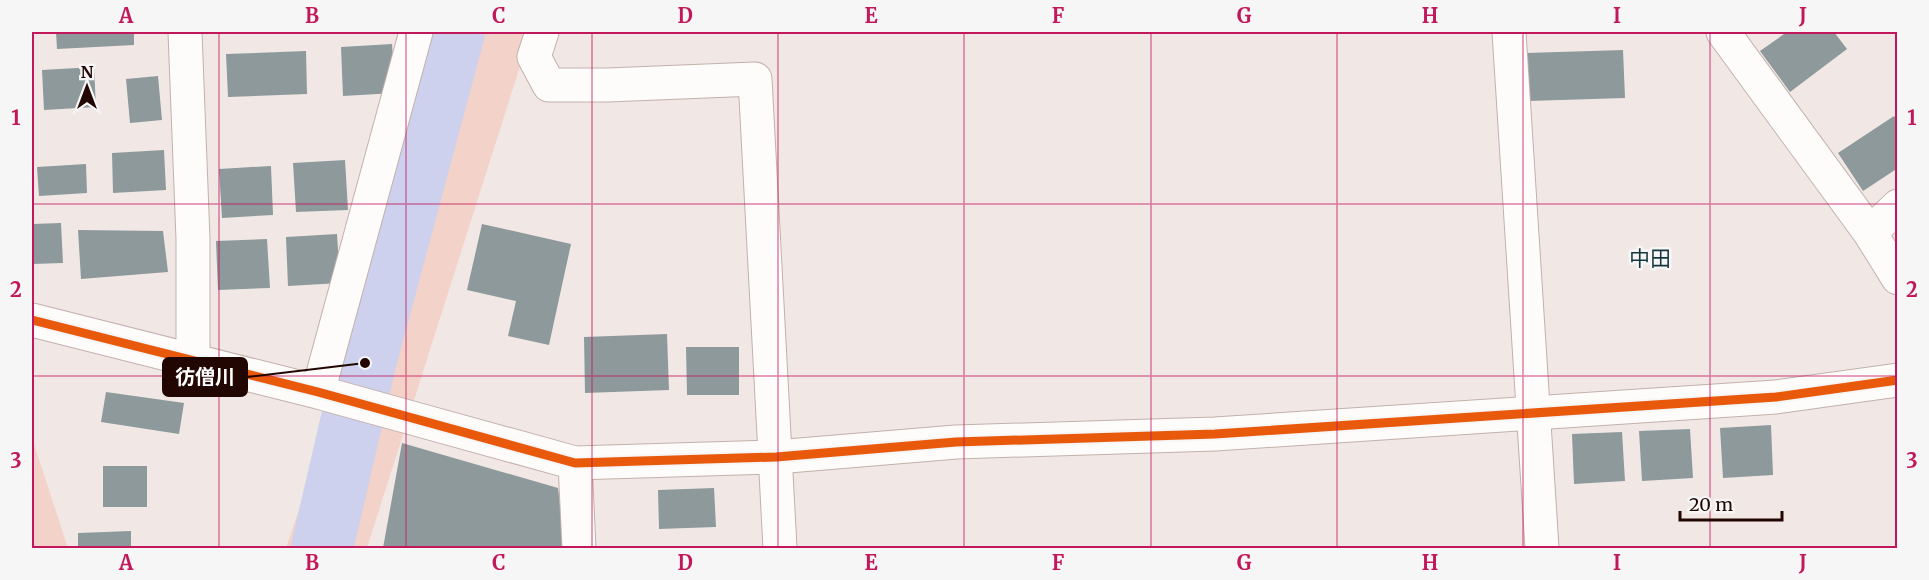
<svg xmlns="http://www.w3.org/2000/svg" width="1929" height="580" viewBox="0 0 1929 580" font-family="Merriweather,'Noto Sans JP',serif">
<style>
.green{fill:#f3d2c9}
.lines{fill:none;stroke-linecap:round;stroke-linejoin:round}
.river{stroke:#cdd1ed;stroke-width:62}
.building{fill:#8d999b}
.street-casing{stroke:#c3b0ab;stroke-width:35}
.street{stroke:#fdfcfb;stroke-width:33}
.cycleway-casing{stroke:#f6f6f6;stroke-width:13}
.cycleway{stroke:#e8590c;stroke-width:9}
.grid{fill:none;stroke:#c2185b;stroke-width:1.5;stroke-opacity:0.55}
.labels{text-anchor:middle;dominant-baseline:central;stroke-width:5;stroke-linejoin:round;paint-order:stroke}
.quarter-label{font-size:21px;fill:#16363d;stroke:#f6f6f6}
.leader{fill:none;stroke:#220602;stroke-width:2}
.callout-dot{fill:#220602;stroke:#f6f6f6;stroke-width:2}
.callout{fill:#220602;stroke:#220602;stroke-width:2}
.callout-label{font-size:20px;text-anchor:middle;font-weight:bold;fill:#fff}
.neatline{fill:none;stroke:#c2185b;stroke-width:2}
.grid-label{font-size:20px;text-anchor:middle;font-weight:bold;fill:#c2185b}
</style>
<rect width="100%" height="100%" fill="#f1e8e5"/>
<!-- green -->
<path class="green" d="M 416,32 L 531,32 L 367,548 L 286,548 L 342,382 L 356,251 Z
M 32,438 L 67,545 L 68,548 L 32,548 Z"/>
<g class="lines">
<!-- river -->
<path class="river" d="M 322,548 L 365,363 L 454,32"/>
</g>
<!-- building -->
<path class="building" d="M 56,32 L 134,32 L 134,45 L 57,49 Z
M 1787,32 L 1834,32 L 1847,49 L 1790,92 L 1760,51 Z
M 392,44 L 395,93 L 343,96 L 341,47 Z
M 1623,50 L 1625,98 L 1528,101 L 1526,53 Z
M 306,51 L 307,94 L 228,97 L 226,54 Z
M 94,67 L 96,107 L 44,110 L 42,70 Z
M 158,76 L 162,120 L 130,123 L 126,79 Z
M 1894,116 L 1898,122 L 1898,168 L 1863,191 L 1838,153 Z
M 164,150 L 166,190 L 113,193 L 112,153 Z
M 345,160 L 348,210 L 296,212 L 293,163 Z
M 86,164 L 87,193 L 39,196 L 37,167 Z
M 271,166 L 273,215 L 222,218 L 219,169 Z
M 61,223 L 63,263 L 32,264 L 32,224 Z
M 482,224 L 571,244 L 549,345 L 508,336 L 516,301 L 467,290 Z
M 78,230 L 163,231 L 168,272 L 81,279 Z
M 337,234 L 340,283 L 288,286 L 286,237 Z
M 267,239 L 270,288 L 218,290 L 216,241 Z
M 667,334 L 669,390 L 585,393 L 584,337 Z
M 686,347 L 739,347 L 739,395 L 687,395 Z
M 106,392 L 184,403 L 179,434 L 101,422 Z
M 1771,425 L 1773,475 L 1723,478 L 1720,428 Z
M 1690,429 L 1693,478 L 1642,481 L 1639,431 Z
M 1622,432 L 1625,481 L 1574,484 L 1572,434 Z
M 402,443 L 558,488 L 565,548 L 383,548 Z
M 103,466 L 147,466 L 147,507 L 103,507 Z
M 714,488 L 716,527 L 659,529 L 658,490 Z
M 131,531 L 131,548 L 78,548 L 78,533 Z"/>
<g class="lines">
<defs>
<path id="street" d="M 185,32 L 193,239 L 193,362
M 542,32 L 534,57 L 549,85 L 608,85 L 755,79 L 780,548
M 1509,32 L 1542,548
M 1723,32 L 1870,233 L 1898,278
M 1870,233 L 1898,206
M 32,320 L 318,392 L 575,463 L 776,457 L 956,442 L 1215,434 L 1776,397 L 1898,380
M 318,392 L 416,32
M 575,463 L 579,548"/>
</defs>
<!-- street casing -->
<use href="#street" class="street-casing"/>
<!-- street -->
<use href="#street" class="street"/>
<defs>
<path id="cycleway" d="M 32,320 L 318,392 L 575,463 L 776,457 L 956,442 L 1215,434 L 1776,397 L 1898,380"/>
</defs>
<!-- cycleway casing -->
<use href="#cycleway" class="cycleway-casing"/>
<!-- cycleway -->
<use href="#cycleway" class="cycleway"/>
</g>
<!-- grid -->
<path class="grid" d="M 219,32 L 219,548M 406,32 L 406,548M 592,32 L 592,548M 778,32 L 778,548M 964,32 L 964,548M 1151,32 L 1151,548M 1337,32 L 1337,548M 1523,32 L 1523,548M 1710,32 L 1710,548M 32,204 L 1898,204M 32,376 L 1898,376"/>
<g class="labels">
<!-- quarter labels -->
<g class="quarter-label">
<text x="1650" y="258">中田</text>
</g>
</g>
<!-- callouts -->
<path class="leader" d="M365 363L247 377"/>
<circle class="callout-dot" cx="365" cy="363" r="6"/>
<rect class="callout" x="163" y="358" width="84" height="38" rx="6"/>
<g class="callout-label">
<text x="205" y="384">彷僧川</text>
</g>
<!-- border -->
<rect width="1929" height="580" fill="none" stroke="#f6f6f6" stroke-width="66"/>
<!-- north arrow -->
<g transform="translate(87 87)" stroke="#f6f6f6" stroke-width="4.5" paint-order="stroke">
<path d="M0-4.5L10 22L0 15L-10 22Z" fill="#220602"/>
<text y="-9" font-size="16" font-weight="bold" text-anchor="middle" fill="#220602">N</text>
</g>
<!-- scale -->
<path d="M1680 511v9h102v-9" fill="none" stroke="#220602" stroke-width="3"/>
<text x="1689" y="511" font-size="18" fill="#220602" stroke="#f6f6f6" stroke-width="4.5" paint-order="stroke">20 m</text>
<rect x="33" y="33" width="1863" height="514" class="neatline"/>
<g class="grid-label">
<text x="126" y="23">A</text>
<text x="312" y="23">B</text>
<text x="499" y="23">C</text>
<text x="685" y="23">D</text>
<text x="871" y="23">E</text>
<text x="1058" y="23">F</text>
<text x="1244" y="23">G</text>
<text x="1430" y="23">H</text>
<text x="1617" y="23">I</text>
<text x="1803" y="23">J</text>
<text x="16" y="125">1</text>
<text x="1912" y="125">1</text>
<text x="16" y="297">2</text>
<text x="1912" y="297">2</text>
<text x="16" y="468">3</text>
<text x="1912" y="468">3</text>
<text x="126" y="570">A</text>
<text x="312" y="570">B</text>
<text x="499" y="570">C</text>
<text x="685" y="570">D</text>
<text x="871" y="570">E</text>
<text x="1058" y="570">F</text>
<text x="1244" y="570">G</text>
<text x="1430" y="570">H</text>
<text x="1617" y="570">I</text>
<text x="1803" y="570">J</text>
</g>
</svg>
